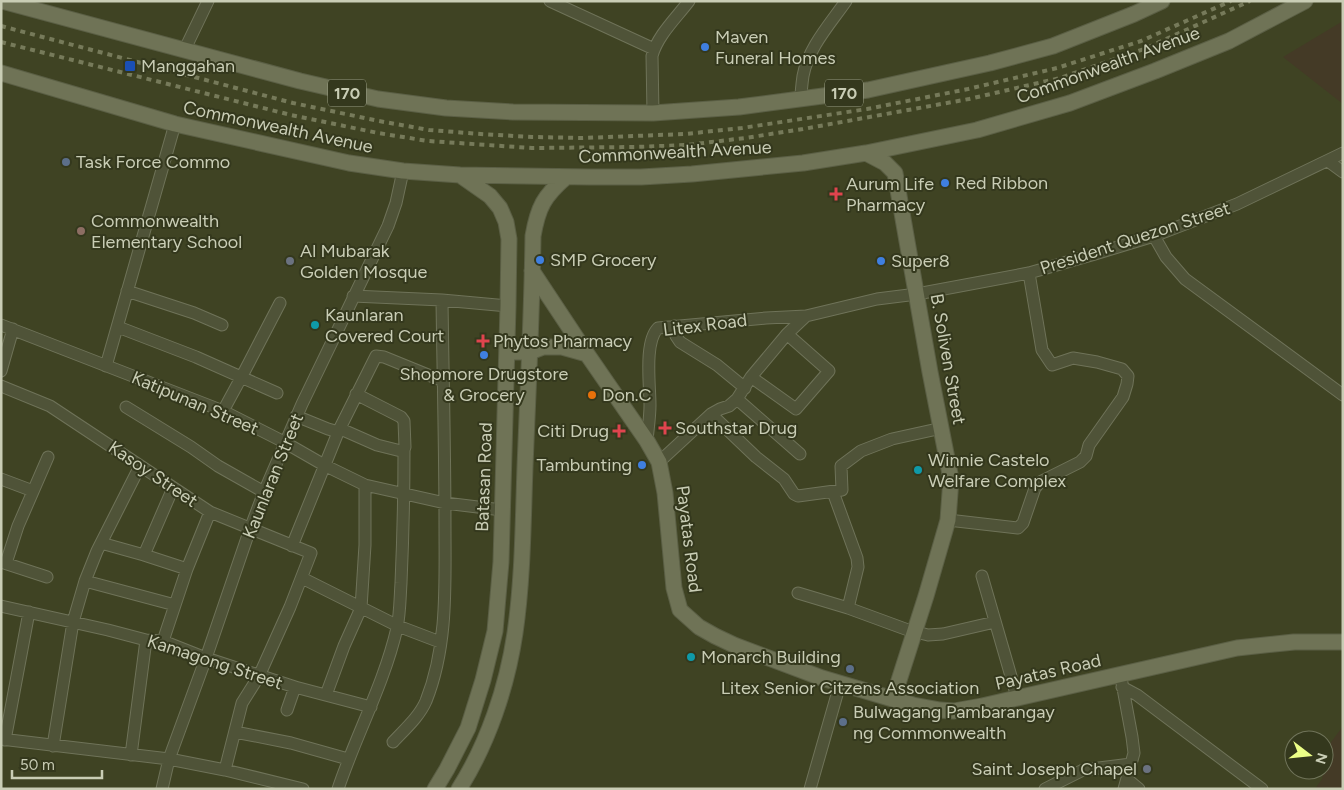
<svg xmlns="http://www.w3.org/2000/svg" width="1344" height="790" viewBox="0 0 1344 790" font-family="Figtree,sans-serif">
<style>
.green{fill:#443a26}
.lines{fill:none;stroke-linecap:round;stroke-linejoin:round}
.minor-casing{stroke:#6f7359;stroke-width:13}
.major-casing{stroke:#5b5f45;stroke-width:17}
.minor{stroke:#4f5338;stroke-width:11}
.major{stroke:#6f7356;stroke-width:15}
.rail{stroke:#767a5a;stroke-width:4;stroke-dasharray:5 5;stroke-linecap:butt}
.shop-dot{fill:#3f7fe0;stroke:#34381d;stroke-width:2}
.transit-dot{fill:#1a4fb4;stroke:#34381d;stroke-width:2}
.service-dot{fill:#5c6f8a;stroke:#34381d;stroke-width:2}
.health-dot{fill:#e0444e;stroke:#34381d;stroke-width:2}
.education-dot{fill:#8d6e63;stroke:#34381d;stroke-width:2}
.worship-dot{fill:#6b7280;stroke:#34381d;stroke-width:2}
.culture-dot{fill:#0f9aa8;stroke:#34381d;stroke-width:2}
.food-dot{fill:#e8710a;stroke:#34381d;stroke-width:2}
.labels{text-anchor:middle;dominant-baseline:central;stroke-width:4;stroke-linejoin:round;paint-order:stroke}
.shield{fill:#34381d;stroke:#9ca087;stroke-width:1}
.shield-label{font-size:16px;font-weight:bold;fill:#c9cdb5}
.poi-label{font-size:18px;fill:#c9cdb5;stroke:#34381d;text-anchor:start}
.street-label{font-size:18px;fill:#c9cdb5;stroke:#34381d}
</style>
<rect width="100%" height="100%" fill="#3f4323"/>
<!-- green -->
<path class="green" d="M 1343,21 L 1343,104 L 1283,57 Z
M 1343,726 L 1343,789 L 1315,789 L 1322,779 L 1329,745 Z"/>
<g class="lines">
<defs>
<path id="minor" d="M 550,1 L 654,49
M 184,51 L 208,1
M 801,99 C 801,91 802,83 803,76 C 808,48 830,24 846,1
M 653,113 L 652,56 C 657,36 677,17 689,1
M 1328,161 L 1343,172
M 1154,236 L 1166,257 L 1185,279 L 1343,395
M 127,291 L 194,313 L 222,325
M 353,296 L 442,300 L 508,306
M 1,325 L 223,411 L 284,442 L 324,465 L 365,485 L 445,503 L 502,510
M 674,326 L 676,336 L 680,342 L 717,365 L 745,388
M 118,327 L 196,357 L 277,393
M 106,366 L 175,124
M 1,371 L 13,329
M 751,377 L 796,409 L 829,371 L 787,334
M 1,386 L 50,406 L 210,512 L 311,553 L 290,607 L 259,676 L 242,703 L 225,770
M 737,399 L 800,454
M 126,407 L 191,447 L 218,466 L 264,492
M 223,411 L 242,376 L 280,303
M 711,414 L 756,457 L 784,479 L 794,494 L 798,496 L 842,490 L 841,466 L 861,451 L 892,439 L 942,428
M 296,416 L 328,429 L 335,431 L 343,430 L 377,445 L 401,451 L 404,450 L 405,447 L 404,421 L 401,417 L 356,394
M 647,441 C 648,429 650,417 650,405 C 650,385 644,342 658,328 L 766,318 L 806,316
M 659,462 L 711,414 L 720,409 L 729,406 L 737,399 L 751,377 L 787,334 L 806,316 L 877,299 L 917,294 L 1029,273 L 1095,254 L 1154,236 L 1237,204 L 1343,153
M 1,479 L 33,491
M 948,520 L 1018,528 L 1023,523 L 1035,488 L 1040,482 L 1080,462 L 1086,456 L 1089,445 L 1123,397 L 1127,384 L 1128,376 L 1122,369 L 1097,362 L 1073,358 L 1052,365 L 1042,350 L 1029,273
M 101,543 L 144,555 L 187,569
M 292,546 L 339,430 L 376,356 L 384,357 L 443,381
M 144,555 L 173,488
M 1,562 L 47,577
M 6,563 L 18,526 L 48,457
M 982,576 L 1017,697
M 302,578 L 398,626 L 440,642
M 85,581 L 175,605
M 798,593 L 848,608 L 858,567 L 857,558 L 833,492
M 1,606 L 108,630 L 146,640 L 163,641 L 206,658 L 295,687 L 371,707
M 848,608 L 908,630 L 928,635 L 943,634 L 995,622
M 163,641 L 187,569 L 210,512
M 1122,683 L 1132,737 L 1134,753 L 1124,789
M 1122,687 L 1137,695 L 1262,789
M 326,695 L 344,646 L 361,608 L 365,545 L 365,485
M 287,710 L 295,687
M 235,732 L 291,743 L 348,759
M 1,739 L 169,759 L 225,770 L 303,789
M 5,740 L 29,612
M 393,742 C 405,729 419,717 426,701 C 448,646 445,585 445,528 C 445,452 443,376 442,300
M 53,746 L 73,622 L 85,581 L 97,551 L 140,466
M 131,755 L 146,640
M 1127,779 L 1139,789
M 162,789 L 169,759 L 206,658 L 250,529 L 264,492 L 302,404 L 388,226 L 396,203 L 403,171
M 338,789 C 356,735 384,684 397,628 C 400,614 400,598 401,583 C 403,538 404,494 404,450
M 810,789 L 840,684
M 1045,789 L 1083,770 L 1131,764"/>
<path id="major" d="M 2,1 L 300,81 L 378,99 L 446,108 L 513,112 L 653,113 L 739,107 L 868,90 L 990,63 L 1053,46 L 1134,14 L 1162,1
M 1,73 L 175,124 L 349,163 L 403,171 L 460,175 L 590,177 L 641,177 L 692,174 L 803,163 L 866,153 L 977,130 L 1070,103 L 1155,71 L 1229,41 L 1305,1
M 866,153 L 885,163 L 895,173 L 930,372 L 951,479 L 948,520 L 926,596 L 893,699
M 532,271 L 587,354 L 647,441 L 659,462 L 665,493 L 674,588 L 680,610 L 699,627 L 715,636 L 734,645 L 822,678 L 913,705 L 940,710 L 954,711 L 982,706 L 1237,648 L 1294,642 L 1343,642
M 507,352 L 530,352 L 543,347 L 562,347 L 587,354
M 435,789 L 447,769 L 468,728 L 483,680 L 495,631 L 501,562 L 508,306 L 509,239 L 506,222 L 500,208 L 490,196 L 460,175
M 459,789 C 488,743 507,687 515,633 C 523,578 523,522 525,467 C 528,390 532,313 533,236 C 538,207 544,196 566,177"/>
</defs>
<!-- minor casing -->
<use href="#minor" class="minor-casing"/>
<!-- major casing -->
<use href="#major" class="major-casing"/>
<!-- minor -->
<use href="#minor" class="minor"/>
<!-- major -->
<use href="#major" class="major"/>
<!-- rail -->
<path class="rail" d="M 1,26 L 293,103 L 379,121 L 429,130 L 481,134 L 532,137 L 583,138 L 685,134 L 742,128 L 867,109 L 968,89 L 1057,68 L 1141,41 L 1231,1
M 1,42 L 291,115 L 378,133 L 428,141 L 532,148 L 635,147 L 687,145 L 745,138 L 803,129 L 969,99 L 1060,78 L 1144,49 L 1250,1"/>
</g>
<!-- markers -->
<g class="shop-dot">
<circle cx="705" cy="47" r="5"/>
<circle cx="945" cy="183" r="5"/>
<circle cx="540" cy="260" r="5"/>
<circle cx="881" cy="261" r="5"/>
<circle cx="484" cy="355" r="5"/>
<circle cx="642" cy="465" r="5"/>
</g>
<rect class="transit-dot" x="124" y="60" width="12" height="12" rx="2.5"/>
<g class="service-dot">
<circle cx="66" cy="162" r="5"/>
<circle cx="850" cy="669" r="5"/>
<circle cx="843" cy="722" r="5"/>
</g>
<g class="health-dot">
<path d="M833.5 186.5h5v5h5v5h-5v5h-5v-5h-5v-5h5z"/>
<path d="M480.5 333.5h5v5h5v5h-5v5h-5v-5h-5v-5h5z"/>
<path d="M662.5 420.5h5v5h5v5h-5v5h-5v-5h-5v-5h5z"/>
<path d="M616.5 423.5h5v5h5v5h-5v5h-5v-5h-5v-5h5z"/>
</g>
<circle class="education-dot" cx="81" cy="231" r="5"/>
<g class="worship-dot">
<circle cx="290" cy="261" r="5"/>
<circle cx="1147" cy="769" r="5"/>
</g>
<g class="culture-dot">
<circle cx="315" cy="325" r="5"/>
<circle cx="918" cy="470" r="5"/>
<circle cx="691" cy="657" r="5"/>
</g>
<circle class="food-dot" cx="592" cy="395" r="5"/>
<g class="labels">
<!-- shield labels -->
<g class="shield">
<rect x="328" y="79.5" width="38" height="27" rx="4"/>
<rect x="825" y="79.5" width="38" height="27" rx="4"/>
</g>
<g class="shield-label">
<text x="347" y="93">170</text>
<text x="844" y="93">170</text>
</g>
<!-- poi labels -->
<g class="poi-label">
<text x="715" y="37">Maven<tspan x="715" dy="21">Funeral Homes</tspan></text>
<text x="141" y="66">Manggahan</text>
<text x="76" y="162">Task Force Commo</text>
<text x="955" y="183">Red Ribbon</text>
<text x="846" y="184">Aurum Life<tspan x="846" dy="21">Pharmacy</tspan></text>
<text x="91" y="221">Commonwealth<tspan x="91" dy="21">Elementary School</tspan></text>
<text x="300" y="251">Al Mubarak<tspan x="300" dy="21">Golden Mosque</tspan></text>
<text x="550" y="260">SMP Grocery</text>
<text x="891" y="261">Super8</text>
<text x="325" y="315">Kaunlaran<tspan x="325" dy="21">Covered Court</tspan></text>
<text x="493" y="341">Phytos Pharmacy</text>
<text x="484" y="374" text-anchor="middle">Shopmore Drugstore<tspan x="484" dy="21">&amp; Grocery</tspan></text>
<text x="602" y="395">Don.C</text>
<text x="675" y="428">Southstar Drug</text>
<text x="609" y="431" text-anchor="end">Citi Drug</text>
<text x="928" y="460">Winnie Castelo<tspan x="928" dy="21">Welfare Complex</tspan></text>
<text x="632" y="465" text-anchor="end">Tambunting</text>
<text x="701" y="657">Monarch Building</text>
<text x="850" y="688" text-anchor="middle">Litex Senior Citzens Association</text>
<text x="853" y="712">Bulwagang Pambarangay<tspan x="853" dy="21">ng Commonwealth</tspan></text>
<text x="1137" y="769" text-anchor="end">Saint Joseph Chapel</text>
</g>
<!-- street labels -->
<g class="street-label">
<text transform="translate(1108 65) rotate(-20)">Commonwealth Avenue</text>
<text transform="translate(278 127) rotate(12)">Commonwealth Avenue</text>
<text transform="translate(675 152) rotate(-3)">Commonwealth Avenue</text>
<text transform="translate(1135 238) rotate(-18)">President Quezon Street</text>
<text transform="translate(705 325) rotate(-7)">Litex Road</text>
<text transform="translate(948 359) rotate(80)">B. Soliven Street</text>
<text transform="translate(195 403) rotate(23)">Katipunan Street</text>
<text transform="translate(153 474) rotate(34)">Kasoy Street</text>
<text transform="translate(273 476) rotate(-68)">Kaunlaran Street</text>
<text transform="translate(484 477) rotate(-88)">Batasan Road</text>
<text transform="translate(689 539) rotate(83)">Payatas Road</text>
<text transform="translate(215 662) rotate(18)">Kamagong Street</text>
<text transform="translate(1048 672) rotate(-13)">Payatas Road</text>
</g>
</g>
<!-- border -->
<rect width="1344" height="790" fill="none" stroke="#c9cdb5" stroke-width="5"/>
<!-- north arrow -->
<g transform="translate(1309 755) rotate(106)"><circle r="24" fill="#34381d" stroke="#70745a"/>
<path d="M0-4L9 19L0 12L-9 19Z" fill="#ecff87"/>
<text y="-8" font-size="14" font-weight="bold" text-anchor="middle" fill="#c9cdb5">N</text>
</g>
<!-- scale -->
<path d="M12 770v8h90v-8" fill="none" stroke="#c9cdb5" stroke-width="2.5"/>
<text x="20" y="770" font-size="15" fill="#c9cdb5" stroke="#34381d" stroke-width="4" paint-order="stroke">50 m</text>
</svg>
